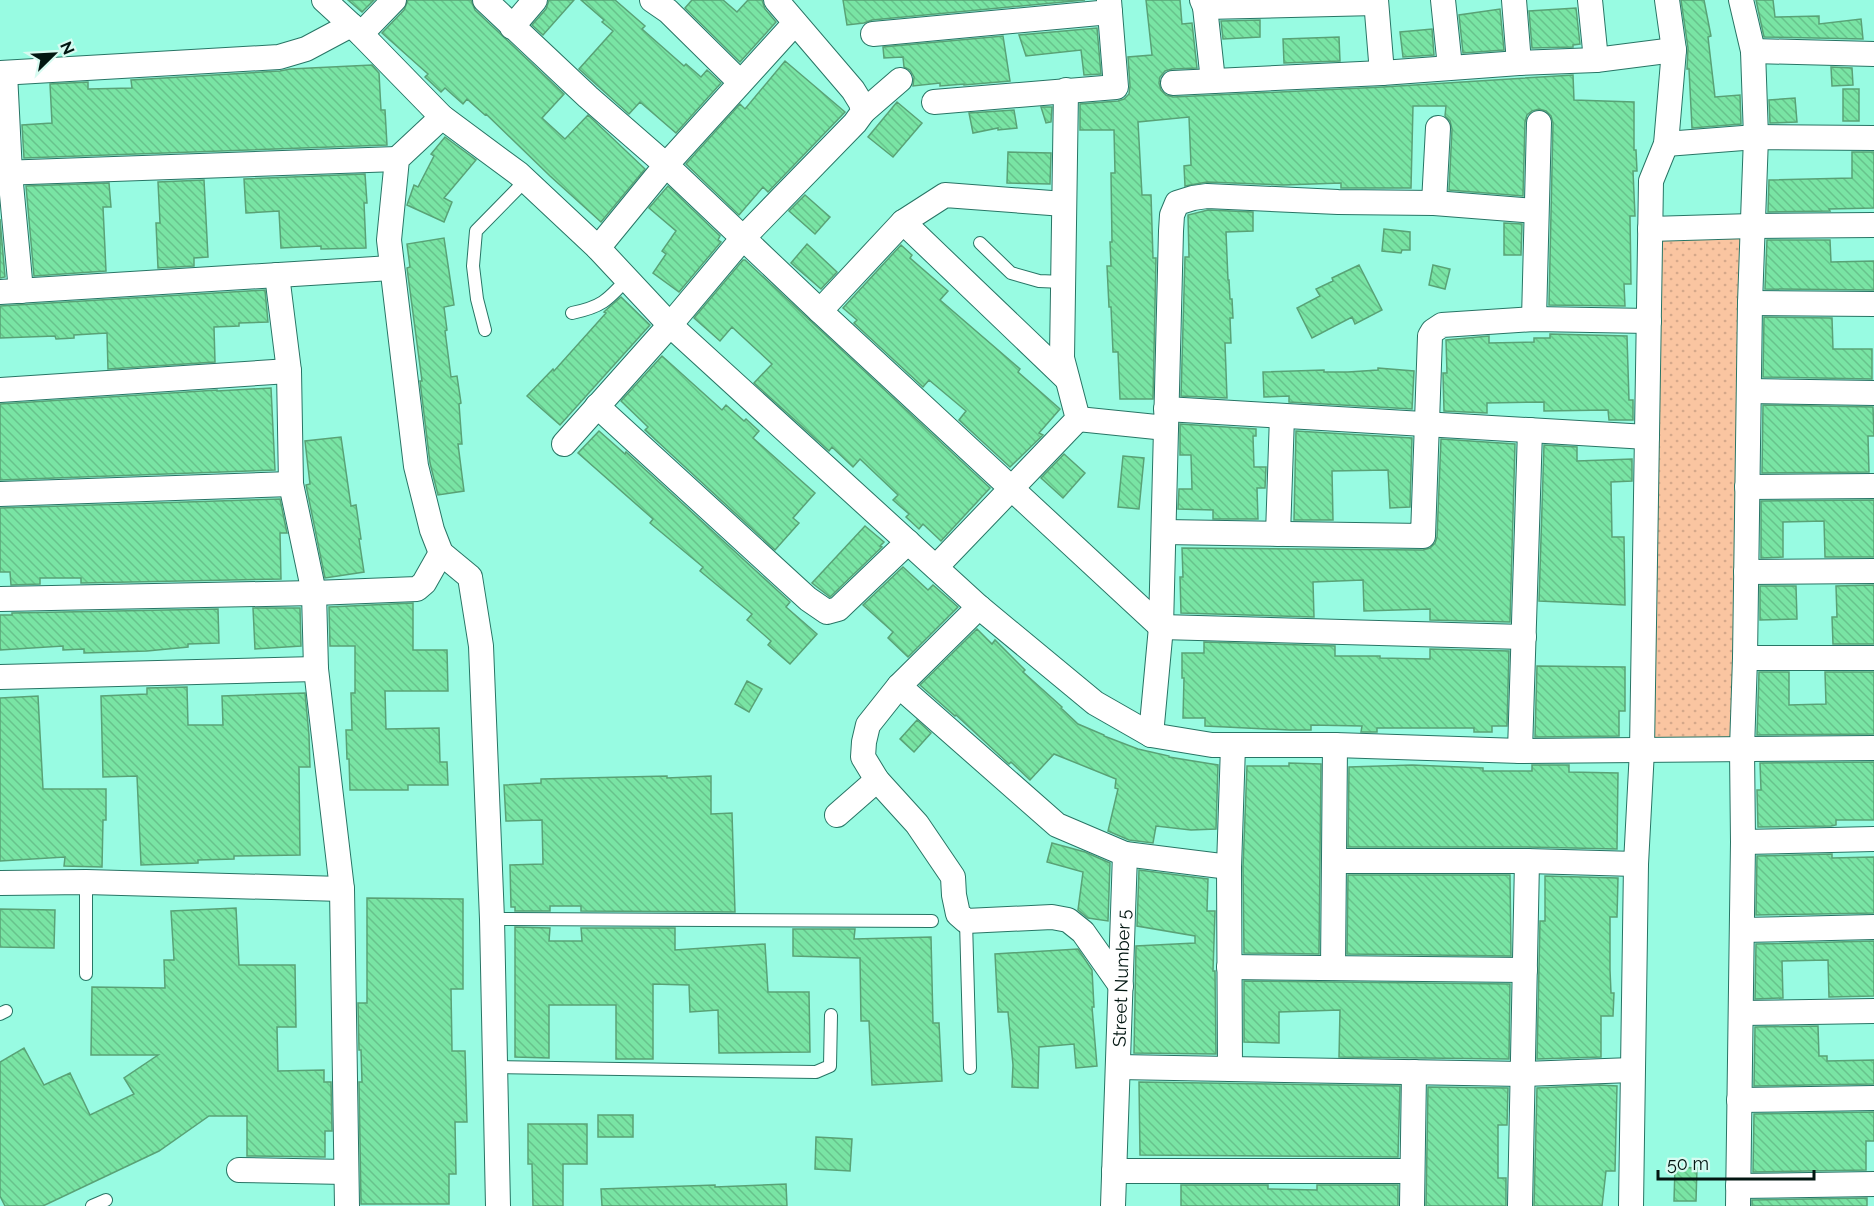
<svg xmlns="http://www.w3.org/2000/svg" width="1874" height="1206" viewBox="0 0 1874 1206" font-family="Raleway,sans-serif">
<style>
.park{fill:url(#park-dots)}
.building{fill:url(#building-back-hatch);stroke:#59a276;stroke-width:1.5}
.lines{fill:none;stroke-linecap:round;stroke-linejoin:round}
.lane-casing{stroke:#287565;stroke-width:14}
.street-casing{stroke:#287565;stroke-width:26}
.lane{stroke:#fff;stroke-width:12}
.street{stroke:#fff;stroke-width:24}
.labels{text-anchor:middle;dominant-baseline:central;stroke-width:5;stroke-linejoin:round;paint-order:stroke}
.street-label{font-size:18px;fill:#021611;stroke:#d7fbf1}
</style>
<defs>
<pattern id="park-dots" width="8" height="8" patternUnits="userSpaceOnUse" patternTransform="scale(1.5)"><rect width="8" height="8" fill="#fac5a1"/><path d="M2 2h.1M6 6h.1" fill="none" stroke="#d5a88a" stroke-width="1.8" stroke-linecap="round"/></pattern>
<pattern id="building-back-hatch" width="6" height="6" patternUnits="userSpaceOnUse" patternTransform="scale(1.5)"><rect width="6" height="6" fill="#79e4a4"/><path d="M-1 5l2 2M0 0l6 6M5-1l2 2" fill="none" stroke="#67c38c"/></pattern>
</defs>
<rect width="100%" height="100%" fill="#98fbe2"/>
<!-- park -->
<path class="park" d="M 1744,235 L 1738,727 L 1723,743 L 1650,745 L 1661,236 Z"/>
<!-- building -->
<path class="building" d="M 348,0 L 374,0 L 362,12 Z
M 408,0 L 471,0 L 475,10 L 564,94 L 542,118 L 565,139 L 588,115 L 645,169 L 601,222 L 550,176 L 486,114 L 485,115 L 467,99 L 463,104 L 445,88 L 441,92 L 425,77 L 428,74 L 382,33 L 404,10 Z
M 549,0 L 574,0 L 543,35 L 532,25 L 546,9 Z
M 581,0 L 615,0 L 645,26 L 642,29 L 684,66 L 686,64 L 701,77 L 707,70 L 721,83 L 676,133 L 640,102 L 629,114 L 579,69 L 613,31 L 602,22 L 604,20 Z
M 692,0 L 723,0 L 737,12 L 748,0 L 762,0 L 765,9 L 776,22 L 740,62 L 685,8 Z
M 843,0 L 1085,0 L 872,20 L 864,23 L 847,25 Z
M 1146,0 L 1180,0 L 1182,24 L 1192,23 L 1197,68 L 1172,69 L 1165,71 L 1160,77 L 1159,83 L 1161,90 L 1166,95 L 1173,97 L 1383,87 L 1573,75 L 1574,100 L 1634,102 L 1634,150 L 1636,150 L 1637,171 L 1633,171 L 1635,216 L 1630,216 L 1631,284 L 1624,284 L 1625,306 L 1549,305 L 1553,123 L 1551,116 L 1546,111 L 1539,109 L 1532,111 L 1527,115 L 1525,122 L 1523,196 L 1449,190 L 1452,129 L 1450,121 L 1445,116 L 1446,106 L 1413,106 L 1411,188 L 1341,188 L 1341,183 L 1283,185 L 1207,182 L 1185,186 L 1184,166 L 1191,165 L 1189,117 L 1138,122 L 1142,195 L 1151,195 L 1153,258 L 1156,258 L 1153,399 L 1120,399 L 1118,352 L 1113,352 L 1111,307 L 1109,307 L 1107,266 L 1111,266 L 1110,242 L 1112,242 L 1111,173 L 1115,173 L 1114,130 L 1080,130 L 1080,104 L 1118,101 L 1124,99 L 1129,94 L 1130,86 L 1128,57 L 1152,55 Z
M 1681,0 L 1704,0 L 1711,36 L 1708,37 L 1715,97 L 1740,95 L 1741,124 L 1692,128 L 1689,69 L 1687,69 L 1688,48 Z
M 1756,0 L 1773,0 L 1775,17 L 1819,16 L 1819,24 L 1861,19 L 1863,39 L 1764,37 Z
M 1576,8 L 1580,44 L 1573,45 L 1573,47 L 1532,48 L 1529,11 Z
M 1500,9 L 1504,50 L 1463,53 L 1459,15 Z
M 1260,20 L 1260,37 L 1223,39 L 1221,21 Z
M 1097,28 L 1101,74 L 1084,75 L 1081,50 L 1026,56 L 1019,35 Z
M 1432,29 L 1434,55 L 1403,57 L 1400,32 Z
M 1003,36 L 1010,81 L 964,85 L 964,84 L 940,86 L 940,83 L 913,86 L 914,77 L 910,70 L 904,67 L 903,57 L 884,58 L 883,47 Z
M 1339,37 L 1340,61 L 1284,63 L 1283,39 Z
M 785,61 L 845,112 L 768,192 L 763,187 L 739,215 L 686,164 L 740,104 L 745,109 Z
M 372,65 L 379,73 L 381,110 L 385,110 L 387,145 L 24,158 L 22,125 L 52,123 L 50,84 L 88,82 L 88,89 L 132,88 L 131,80 L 280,71 L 290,69 Z
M 1831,67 L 1852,68 L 1853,85 L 1832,86 Z
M 1843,89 L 1859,89 L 1859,121 L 1843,121 Z
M 1795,98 L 1797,122 L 1770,123 L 1769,100 Z
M 897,102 L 922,123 L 893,157 L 868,137 Z
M 1041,107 L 1052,107 L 1051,122 L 1046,123 Z
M 1014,110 L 1017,128 L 998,130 L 998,128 L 973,133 L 969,113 Z
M 445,137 L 476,160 L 444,198 L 452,202 L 444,222 L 407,205 L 414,185 L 418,187 L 434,156 L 431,154 Z
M 1008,152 L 1051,153 L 1050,184 L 1007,183 Z
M 1852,152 L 1874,152 L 1874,208 L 1829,209 L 1830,211 L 1768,212 L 1769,180 L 1852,178 Z
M 365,174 L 367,203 L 364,203 L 366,248 L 321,249 L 321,246 L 281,248 L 279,211 L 246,213 L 244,179 Z
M 204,180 L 208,257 L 194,258 L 194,266 L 158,268 L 156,223 L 160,223 L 158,182 Z
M 109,183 L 111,207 L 103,207 L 106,271 L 34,276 L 26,186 Z
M 668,186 L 720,236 L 718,240 L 721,242 L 679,292 L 653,273 L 666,254 L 662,251 L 676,231 L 649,208 Z
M 805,195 L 830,217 L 815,234 L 789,211 Z
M 1208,210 L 1253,212 L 1253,231 L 1226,232 L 1228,280 L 1229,280 L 1230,299 L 1232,299 L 1233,318 L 1230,318 L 1231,343 L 1225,343 L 1227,398 L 1181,396 L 1185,257 L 1189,257 L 1188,215 Z
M 0,219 L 5,277 L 0,278 Z
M 1504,223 L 1522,224 L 1521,255 L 1504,255 Z
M 1384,229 L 1410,232 L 1410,250 L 1402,250 L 1401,253 L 1382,251 Z
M 444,238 L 454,305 L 444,307 L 447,330 L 445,331 L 451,377 L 457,376 L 461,403 L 459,404 L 462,444 L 458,444 L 464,491 L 438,495 L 430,463 L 420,381 L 422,381 L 407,268 L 410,267 L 407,244 Z
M 1767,240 L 1830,240 L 1831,262 L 1874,261 L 1874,290 L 1765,289 Z
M 807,244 L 837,272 L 821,289 L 791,263 Z
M 901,245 L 912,255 L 910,258 L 948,291 L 940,300 L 1020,369 L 1018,372 L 1060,409 L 1039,433 L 1043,435 L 1010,467 L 959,420 L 966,411 L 929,380 L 923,387 L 854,323 L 857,320 L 843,308 Z
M 743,260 L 745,260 L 990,488 L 941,541 L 923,524 L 919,529 L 906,517 L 909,514 L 893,500 L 898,495 L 860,459 L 853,467 L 832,447 L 829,451 L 754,383 L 772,364 L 732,327 L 720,341 L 694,318 Z
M 1359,265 L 1382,310 L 1355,324 L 1352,317 L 1312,338 L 1297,308 L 1320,296 L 1316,289 L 1333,281 L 1332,278 Z
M 1433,265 L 1450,269 L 1445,289 L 1429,285 Z
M 265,290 L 268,322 L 239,323 L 239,326 L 214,327 L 215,362 L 108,369 L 107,333 L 74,335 L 74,338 L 56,339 L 55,336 L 0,338 L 0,306 Z
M 621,297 L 650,325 L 560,425 L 527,396 L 553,369 L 554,371 L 606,313 L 604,312 L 606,310 Z
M 1764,317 L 1832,318 L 1833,349 L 1872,349 L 1872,379 L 1763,377 Z
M 1550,334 L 1627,336 L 1629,400 L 1633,400 L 1633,420 L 1609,420 L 1608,410 L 1544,411 L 1544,402 L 1487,403 L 1487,413 L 1444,411 L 1443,373 L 1447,373 L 1446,340 L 1489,336 L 1489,343 L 1534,342 L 1534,338 L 1550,338 Z
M 662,356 L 722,410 L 726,405 L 744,421 L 746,419 L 759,431 L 753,438 L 815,493 L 793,518 L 799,523 L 775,550 L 645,430 L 648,427 L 621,401 Z
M 1378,368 L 1414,371 L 1412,409 L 1289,402 L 1289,396 L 1264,397 L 1263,372 L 1324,370 L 1324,372 L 1348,372 L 1378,370 Z
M 271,388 L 275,470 L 0,480 L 0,404 L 217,390 L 217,391 Z
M 1763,405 L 1873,407 L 1874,436 L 1868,436 L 1869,472 L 1762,473 Z
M 1180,424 L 1256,429 L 1256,436 L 1253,436 L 1254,467 L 1266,467 L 1265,488 L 1257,488 L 1258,519 L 1213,519 L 1213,510 L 1178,509 L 1179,489 L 1192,489 L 1191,455 L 1180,455 Z
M 599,431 L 625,454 L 626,452 L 790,602 L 786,607 L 817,634 L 790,664 L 768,645 L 771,641 L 747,620 L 752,614 L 700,571 L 703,567 L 650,523 L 653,519 L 578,453 Z
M 1296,431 L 1412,438 L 1410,507 L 1390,508 L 1388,470 L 1332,471 L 1333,520 L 1294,520 Z
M 341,437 L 351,506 L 356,505 L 361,539 L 359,539 L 364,572 L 325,578 L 306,485 L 310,484 L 305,441 Z
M 1441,439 L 1515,444 L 1510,622 L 1430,620 L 1430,609 L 1364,611 L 1363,580 L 1313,582 L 1314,617 L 1181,613 L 1180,577 L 1183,577 L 1182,548 L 1423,550 L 1430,548 L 1435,543 L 1437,537 Z
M 1544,445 L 1577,447 L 1577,461 L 1632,459 L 1632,481 L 1611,482 L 1612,537 L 1624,537 L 1625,605 L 1539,601 Z
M 1064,454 L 1085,473 L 1063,498 L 1041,478 Z
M 1123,456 L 1144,458 L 1139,509 L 1118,507 Z
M 280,499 L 287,533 L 280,533 L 281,579 L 81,583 L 81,578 L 40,578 L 40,584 L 11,585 L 10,572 L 0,572 L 0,508 Z
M 1874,500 L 1874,557 L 1825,557 L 1824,521 L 1783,522 L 1783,557 L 1761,558 L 1761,501 Z
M 865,526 L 884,542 L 880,546 L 882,547 L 830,597 L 812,583 Z
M 903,567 L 928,590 L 933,585 L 958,607 L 908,657 L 888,638 L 893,632 L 863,605 Z
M 1874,585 L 1874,644 L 1833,644 L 1832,617 L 1837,617 L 1836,586 Z
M 1760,586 L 1796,586 L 1797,619 L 1760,620 Z
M 413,603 L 413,650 L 447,650 L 448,691 L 385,691 L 386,729 L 439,728 L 440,762 L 447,762 L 448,785 L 408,785 L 408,790 L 350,790 L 349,759 L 347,759 L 346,730 L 352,730 L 351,693 L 355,693 L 355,646 L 330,646 L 329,607 Z
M 253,608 L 300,608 L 301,646 L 255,649 Z
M 218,609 L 219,643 L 188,644 L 188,647 L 147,651 L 84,653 L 84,649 L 63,650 L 63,646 L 0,650 L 0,615 L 12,615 L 12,613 Z
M 977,629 L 992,644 L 995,640 L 1025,670 L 1023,672 L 1062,707 L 1061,708 L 1078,724 L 1104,735 L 1104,736 L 1138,749 L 1169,756 L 1169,757 L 1218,765 L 1216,829 L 1191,830 L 1156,826 L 1153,843 L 1129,840 L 1108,831 L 1118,789 L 1115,788 L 1116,779 L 1054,754 L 1030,780 L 1011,762 L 1009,764 L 956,715 L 955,716 L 920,685 Z
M 1204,642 L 1335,646 L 1335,656 L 1380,656 L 1380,658 L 1430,659 L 1430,649 L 1509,651 L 1507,726 L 1492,726 L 1492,732 L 1474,732 L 1474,728 L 1377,728 L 1377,732 L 1361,732 L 1362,726 L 1311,725 L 1311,730 L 1290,730 L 1205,726 L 1205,718 L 1183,718 L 1184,678 L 1182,678 L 1182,653 L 1204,653 Z
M 1537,666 L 1625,667 L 1625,711 L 1619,711 L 1619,736 L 1535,737 Z
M 1759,672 L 1789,672 L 1789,705 L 1826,704 L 1825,672 L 1874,672 L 1874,734 L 1757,735 Z
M 747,681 L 762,689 L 749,712 L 735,704 Z
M 187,687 L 188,725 L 223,725 L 222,696 L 305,693 L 309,735 L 310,767 L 299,767 L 300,855 L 234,856 L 234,859 L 198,860 L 198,863 L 141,865 L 137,776 L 103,777 L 101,696 L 147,694 L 147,688 Z
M 38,696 L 43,789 L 106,789 L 106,820 L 103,820 L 102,867 L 64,866 L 65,857 L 0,861 L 0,698 Z
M 917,720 L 931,733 L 914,752 L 900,739 Z
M 1874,762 L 1874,820 L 1836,820 L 1836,825 L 1831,826 L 1758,827 L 1757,790 L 1761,790 L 1760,763 Z
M 1289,763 L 1321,764 L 1319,954 L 1244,953 L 1243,867 L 1247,766 L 1289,766 Z
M 1412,765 L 1483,768 L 1483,771 L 1532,771 L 1532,765 L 1569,765 L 1569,772 L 1618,773 L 1617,849 L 1527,847 L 1348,847 L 1349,767 Z
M 667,776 L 667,778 L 711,776 L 711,814 L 732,813 L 735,912 L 581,911 L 581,906 L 550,906 L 550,911 L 515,911 L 515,907 L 511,907 L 510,865 L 543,864 L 542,820 L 506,821 L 504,785 L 541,783 L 541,779 Z
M 1052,843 L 1085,852 L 1110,863 L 1108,921 L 1088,918 L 1078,910 L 1083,872 L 1047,862 Z
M 1832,854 L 1832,858 L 1874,857 L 1874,913 L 1756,915 L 1757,856 Z
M 1139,870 L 1208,879 L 1207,911 L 1215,911 L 1213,971 L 1215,971 L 1216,1054 L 1134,1053 L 1136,946 L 1195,943 L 1195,936 L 1137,926 Z
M 1348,875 L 1510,875 L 1511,956 L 1347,954 Z
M 1545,876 L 1618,878 L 1617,917 L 1610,917 L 1610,970 L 1611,993 L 1614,993 L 1613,1016 L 1601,1016 L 1601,1057 L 1537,1059 L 1540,921 L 1545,921 Z
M 367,898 L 463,899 L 463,989 L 451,989 L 452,1051 L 465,1051 L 467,1122 L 455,1122 L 456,1174 L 449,1174 L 449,1204 L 361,1204 L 359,1082 L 362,1082 L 361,1050 L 359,1050 L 358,1003 L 367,1003 Z
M 236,908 L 239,965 L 295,965 L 296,1027 L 277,1027 L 278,1071 L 324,1070 L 324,1082 L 331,1082 L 332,1131 L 325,1131 L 325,1157 L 247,1156 L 247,1116 L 209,1116 L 159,1151 L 43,1206 L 5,1206 L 0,1196 L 0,1062 L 24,1048 L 44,1085 L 70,1073 L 90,1115 L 134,1094 L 124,1078 L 158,1055 L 91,1055 L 92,987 L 165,988 L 164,960 L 174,960 L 171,911 Z
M 0,909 L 55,910 L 54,948 L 0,947 Z
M 515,927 L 550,928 L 549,941 L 582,941 L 581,928 L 675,928 L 675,950 L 765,944 L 768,992 L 809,992 L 810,1052 L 719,1053 L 718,1010 L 690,1012 L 689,985 L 653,984 L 653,1059 L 616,1059 L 616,1005 L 549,1005 L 549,1058 L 515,1057 Z
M 793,929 L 855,929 L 854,939 L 931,937 L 933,1023 L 939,1023 L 942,1081 L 872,1085 L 869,1021 L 861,1021 L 860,958 L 793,956 Z
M 1874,941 L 1874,996 L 1829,997 L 1828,960 L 1782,961 L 1783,998 L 1755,999 L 1756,944 Z
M 1078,949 L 1092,970 L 1094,1007 L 1092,1007 L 1097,1066 L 1076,1068 L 1074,1044 L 1039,1047 L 1038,1088 L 1012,1087 L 1013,1065 L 1008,1012 L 998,1012 L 995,954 Z
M 1244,981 L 1510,984 L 1509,1059 L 1339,1057 L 1340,1010 L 1279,1012 L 1279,1043 L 1244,1042 Z
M 1818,1026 L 1819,1056 L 1827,1056 L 1827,1061 L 1874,1060 L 1874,1084 L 1754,1086 L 1755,1027 Z
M 1139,1082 L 1400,1086 L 1398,1157 L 1140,1155 Z
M 1600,1085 L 1617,1086 L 1615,1171 L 1606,1171 L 1602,1206 L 1534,1206 L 1537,1088 Z
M 1428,1087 L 1508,1088 L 1507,1125 L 1498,1125 L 1498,1178 L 1506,1178 L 1506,1206 L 1426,1206 Z
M 1874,1112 L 1874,1141 L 1866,1141 L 1866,1170 L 1753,1172 L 1754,1114 Z
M 598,1115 L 633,1115 L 633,1137 L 598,1137 Z
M 528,1124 L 587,1124 L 587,1164 L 563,1164 L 563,1206 L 533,1206 L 532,1164 L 528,1164 Z
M 816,1137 L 852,1139 L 850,1171 L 815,1169 Z
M 1675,1167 L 1697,1168 L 1696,1201 L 1674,1201 Z
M 786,1184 L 787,1206 L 602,1206 L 601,1189 L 715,1185 L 715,1187 Z
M 1181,1185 L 1268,1185 L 1268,1189 L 1317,1190 L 1317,1185 L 1398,1185 L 1398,1206 L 1181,1206 Z
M 1867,1198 L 1867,1206 L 1752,1206 L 1752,1200 Z"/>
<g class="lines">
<defs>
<path id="lane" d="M 980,243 L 1011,273 L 1039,281 L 1063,282
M 572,313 C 601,307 607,301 627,279
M 485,330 L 477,299 L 473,266 L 476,231 L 526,180
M 492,919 L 932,921
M 966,921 L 970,1068
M 86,974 L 86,882
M 0,1014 L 6,1011
M 495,1067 L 816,1072 L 830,1066 L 831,1015
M 92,1206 L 106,1200"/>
<g id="street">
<path d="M 324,0 L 361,34 L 442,117 L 519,174 L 598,248 L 670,325 L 979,607 L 1095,703 L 1151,735 L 1212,745 L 1335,745 L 1520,751 L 1874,748"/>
<path d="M 485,0 L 588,97 L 666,165 L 820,311 L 1161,627 L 1524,637"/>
<path d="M 652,0 L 668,11 L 740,82"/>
<path d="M 1202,0 L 1205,7 L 1213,81"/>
<path d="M 1376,0 L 1382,73"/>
<path d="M 1443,0 L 1450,67"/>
<path d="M 1514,0 L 1519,63"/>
<path d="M 1590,0 L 1596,60"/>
<path d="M 1205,7 L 1376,3"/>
<path d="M 512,27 L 535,0"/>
<path d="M 361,34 L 394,0"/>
<path d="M 873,34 L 1110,12"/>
<path d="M 1753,51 L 1874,54"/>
<path d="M 0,73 L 279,57 L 306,49 L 351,25"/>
<path d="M 5,73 L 10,173 L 21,291"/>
<path d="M 1173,83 L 1382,73 L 1519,63 L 1596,60 L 1674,50"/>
<path d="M 934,102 L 1116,87 L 1109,0"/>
<path d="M 863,112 L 900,80"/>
<path d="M 442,117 L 397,159 L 389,240 L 416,466 L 432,530 L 441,553 L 470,577 L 481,646 L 492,919 L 498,1206"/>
<path d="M 1666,144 L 1756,137 L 1874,138"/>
<path d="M 0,173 L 397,159"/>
<path d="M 1434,203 L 1438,128"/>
<path d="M 903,222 L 1067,379"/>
<path d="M 1650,229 L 1752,226 L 1874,225"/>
<path d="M 598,248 L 666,165 L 795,23"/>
<path d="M 277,275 L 289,371 L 291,484 L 314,593 L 316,669 L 342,889 L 347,1206"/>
<path d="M 0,292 L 391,268"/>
<path d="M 1750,303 L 1874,304"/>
<path d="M 820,311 L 903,222 L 945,195 L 1064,204"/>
<path d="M 1534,319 L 1539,123"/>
<path d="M 0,390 L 289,371"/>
<path d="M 1749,391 L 1874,393"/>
<path d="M 597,406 L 808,599 L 827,612 L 838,609 L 908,542"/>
<path d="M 1166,409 L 1647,437"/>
<path d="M 1078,419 L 1166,428"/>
<path d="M 564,444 L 670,325 L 743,238 L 855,123 L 863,112 L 861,103 L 853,90 L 776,0"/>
<path d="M 1747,487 L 1874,486"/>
<path d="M 0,494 L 291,484"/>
<path d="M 1164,532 L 1423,536 L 1430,336 L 1433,331 L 1442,325 L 1534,319 L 1649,321"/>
<path d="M 1278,534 L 1282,416"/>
<path d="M 936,567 L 1078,419 L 1062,358 L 1066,90"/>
<path d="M 1746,572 L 1874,571"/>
<path d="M 0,599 L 314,593 L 417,589 L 424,583 L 441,553"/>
<path d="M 979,607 L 899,686 L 868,725 L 864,742 L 863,757 L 877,780 L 917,824 L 953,877 L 954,895 L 958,914 L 966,921 L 1052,917 L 1068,920 L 1083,932 L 1121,986"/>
<path d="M 1745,658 L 1874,658"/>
<path d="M 0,677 L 316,669"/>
<path d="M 899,686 L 1057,825 L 1125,854 L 1229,867"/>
<path d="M 1151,735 L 1161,627 L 1171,231 L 1172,215 L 1177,203 L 1193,198 L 1207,196 L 1338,202 L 1434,203 L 1536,211"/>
<path d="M 1520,751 L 1530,430"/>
<path d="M 837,815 L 877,780"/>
<path d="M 1743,842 L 1874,839"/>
<path d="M 1334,861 L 1527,861 L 1636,864"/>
<path d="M 0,883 L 86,882 L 342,889"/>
<path d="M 1742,930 L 1874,927"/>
<path d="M 1229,967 L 1525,970"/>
<path d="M 1333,968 L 1335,745"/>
<path d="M 1741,1013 L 1874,1011"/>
<path d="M 1118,1067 L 1523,1074 L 1632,1070"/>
<path d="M 1230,1069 L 1229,867 L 1233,746"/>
<path d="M 1739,1100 L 1874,1098"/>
<path d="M 239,1170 L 346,1172"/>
<path d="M 1114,1171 L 1412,1171"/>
<path d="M 1738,1186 L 1874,1184"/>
<path id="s1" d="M 1113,1206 L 1125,854"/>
<path d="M 1412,1206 L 1414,1072"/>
<path d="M 1520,1206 L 1527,861"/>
<path d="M 1631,1206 L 1636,864 L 1642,750 L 1651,181 L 1666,144 L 1674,50 L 1667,0"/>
<path d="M 1738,1206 L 1743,842 L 1742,749 L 1745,658 L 1750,303 L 1756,137 L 1753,51 L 1741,0"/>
</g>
</defs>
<!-- lane casing -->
<use href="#lane" class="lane-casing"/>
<!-- street casing -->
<use href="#street" class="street-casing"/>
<!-- lane -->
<use href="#lane" class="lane"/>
<!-- street -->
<use href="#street" class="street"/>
</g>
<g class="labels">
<!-- street labels -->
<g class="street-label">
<text stroke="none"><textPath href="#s1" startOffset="228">Street Number 5</textPath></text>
</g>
</g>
<!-- north arrow -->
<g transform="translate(54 54) rotate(66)" stroke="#d7fbf1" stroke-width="4.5" paint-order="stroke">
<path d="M0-4.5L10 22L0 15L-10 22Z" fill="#021611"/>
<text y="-9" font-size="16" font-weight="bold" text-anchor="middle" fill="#021611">N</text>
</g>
<!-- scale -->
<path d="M1658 1170v9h156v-9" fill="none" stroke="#021611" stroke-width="3"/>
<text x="1667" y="1170" font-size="18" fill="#021611" stroke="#d7fbf1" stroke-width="4.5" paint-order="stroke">50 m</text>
</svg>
